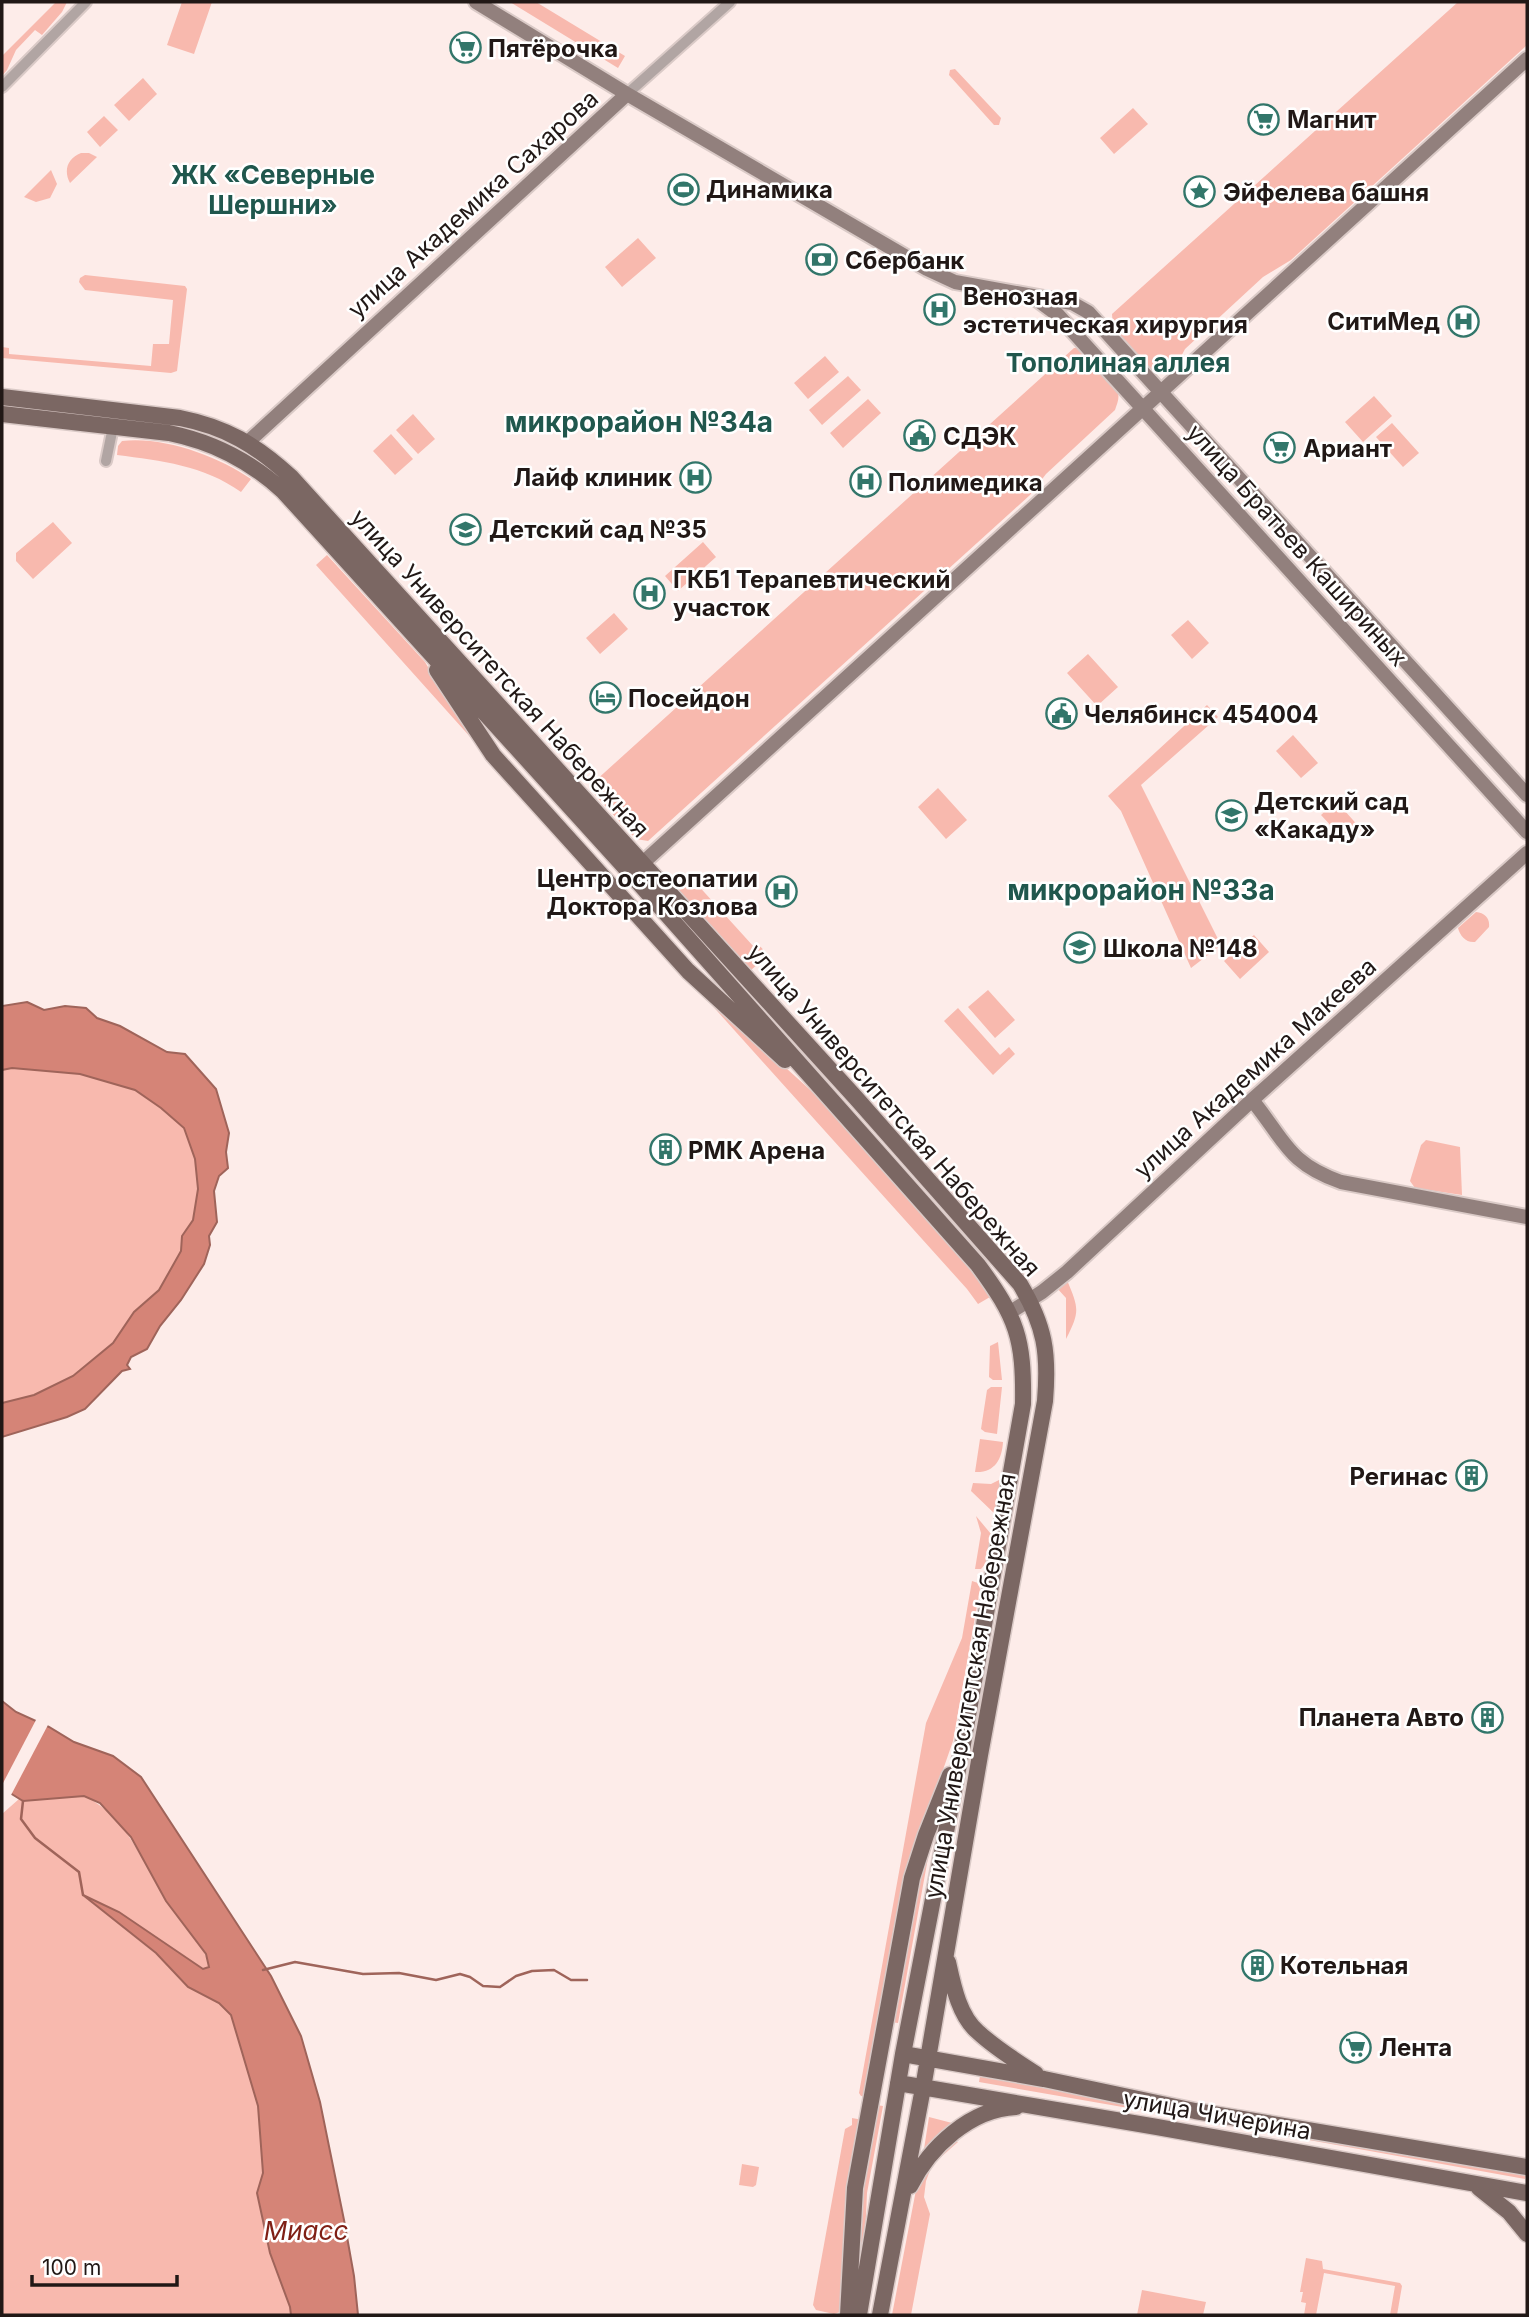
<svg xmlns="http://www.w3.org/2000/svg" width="1529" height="2317" viewBox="0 0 1529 2317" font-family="Inter,sans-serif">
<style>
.green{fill:#f8b9ae}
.water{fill:#d58477;stroke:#9f645a;stroke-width:2}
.pier{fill:#fdece9}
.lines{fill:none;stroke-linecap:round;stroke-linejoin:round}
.stream{stroke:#9f645a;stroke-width:2.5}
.street-casing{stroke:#dacac7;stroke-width:14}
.secondary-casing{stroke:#dacac7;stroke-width:18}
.primary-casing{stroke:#dacac7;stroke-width:19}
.street{stroke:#b1a5a3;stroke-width:10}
.secondary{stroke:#92807d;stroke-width:14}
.primary{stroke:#7b6763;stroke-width:16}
.labels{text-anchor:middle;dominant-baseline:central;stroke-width:5;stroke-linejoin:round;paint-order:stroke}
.poi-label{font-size:24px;font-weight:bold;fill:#211816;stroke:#fff;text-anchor:start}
.street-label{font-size:24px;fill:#211816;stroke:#fff}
.neighbourhood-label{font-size:26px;font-weight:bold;fill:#20574d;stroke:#fff}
.water-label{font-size:26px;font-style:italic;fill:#7f1f15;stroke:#fff}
.quarter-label{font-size:28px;font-weight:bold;fill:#20574d;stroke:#fff}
</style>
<rect width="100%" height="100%" fill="#fdece9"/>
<!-- green -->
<path class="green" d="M 56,2 L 67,2 L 62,12 L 42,35 L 35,30 L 16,50 L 7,70 L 2,76 L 2,56 Z
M 182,2 L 212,2 L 194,54 L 167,45 Z
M 510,2 L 536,2 L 625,56 L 618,68 Z
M 1458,2 L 1527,2 L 1527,45 L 1291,260 L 1263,277 L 1185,349 C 1179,361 1174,368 1160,374 L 1149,369 L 1113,328 L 1112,314 Z
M 955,69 L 1001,118 L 999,125 L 994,125 L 949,75 L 950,70 Z
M 143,78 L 157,94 L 129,121 L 114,105 Z
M 1133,108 L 1148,124 L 1114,154 L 1100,138 Z
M 104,116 L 118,130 L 100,147 L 87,132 Z
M 81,153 L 89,153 L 97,157 L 70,183 C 63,170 68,158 81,153 Z
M 51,170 L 57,184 L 50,198 L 36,202 L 24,197 Z
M 638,238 L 656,258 L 622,287 L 605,267 Z
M 85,275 L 185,286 L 187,289 L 177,371 L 171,373 L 2,358 L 2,347 L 9,348 L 9,354 L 151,366 L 153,344 L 169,344 L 173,300 L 85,290 L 79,282 L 80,278 Z
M 1074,348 L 1078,348 L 1115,387 C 1121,395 1118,401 1115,410 L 1046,474 L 1030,495 L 648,841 L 636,839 L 595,795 L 594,782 Z
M 825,356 L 839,372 L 808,399 L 794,383 Z
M 848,376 L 861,390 L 822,425 L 809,410 Z
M 1374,396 L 1392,416 L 1363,442 L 1345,422 Z
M 868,399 L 881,413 L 843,448 L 830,433 Z
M 413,414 L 435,439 L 418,454 L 396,430 Z
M 1392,423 L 1419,453 L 1403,467 L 1376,437 Z
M 391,434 L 413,459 L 395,475 L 373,451 Z
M 122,441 C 163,436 218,456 251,479 L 241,492 C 203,465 162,461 117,455 L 118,446 Z
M 53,522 L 72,543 L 33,579 L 16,561 L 16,553 Z
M 703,542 L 716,557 L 678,591 L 665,576 Z
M 327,555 L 425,662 L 445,696 L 498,768 L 316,565 Z
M 614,613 L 628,629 L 600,654 L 586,638 Z
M 1188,620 L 1209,643 L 1192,659 L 1171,635 Z
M 1088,654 L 1118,687 L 1097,706 L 1067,673 Z
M 1207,705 L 1218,717 L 1141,785 L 1221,945 L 1191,968 L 1121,811 L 1108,796 Z
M 1293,735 L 1318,763 L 1301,778 L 1276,751 Z
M 938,788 L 967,820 L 946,839 L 918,807 Z
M 1336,801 L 1361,829 L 1346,842 L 1321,815 Z
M 682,879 L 690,887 L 695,882 L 754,947 L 758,944 L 768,955 L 750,971 L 673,887 Z
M 1476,912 C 1485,913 1490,918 1489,927 L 1475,942 C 1466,943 1460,936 1458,928 Z
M 1254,935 L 1269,952 L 1240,979 L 1224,961 Z
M 691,982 L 818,1097 L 975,1274 L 990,1297 L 978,1304 L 967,1289 Z
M 988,990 L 1015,1020 L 995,1038 L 968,1007 Z
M 958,1008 L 1000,1055 L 1009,1047 L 1015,1054 L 993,1075 L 944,1021 Z
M 12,1068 L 80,1074 L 135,1090 L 161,1108 L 184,1128 L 195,1159 L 198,1189 L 193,1220 L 182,1236 L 181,1251 L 159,1290 L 134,1312 L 113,1343 L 73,1376 L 34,1395 L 2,1403 L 2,1070 Z
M 1426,1140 L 1460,1147 L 1462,1195 L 1415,1188 L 1410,1181 L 1421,1145 Z
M 1067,1280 C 1079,1309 1080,1311 1066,1339 L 1066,1298 L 1056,1287 Z
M 998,1342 L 1002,1380 L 993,1380 L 989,1377 L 990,1346 Z
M 991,1387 L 1002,1387 L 997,1434 L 985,1432 L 981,1429 L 987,1390 Z
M 980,1439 L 1003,1442 C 1002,1459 995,1473 975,1472 Z
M 1001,1479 L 995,1514 L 971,1491 L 973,1483 L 991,1484 Z
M 976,1516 L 991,1534 L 986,1563 L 981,1569 L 975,1569 L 981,1533 Z
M 972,1581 L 978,1583 L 980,1589 L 953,1741 L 928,1813 L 867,2097 L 861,2096 L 859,2093 L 926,1723 L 962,1638 Z
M 84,1796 C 127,1816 142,1862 166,1900 C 179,1921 205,1942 209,1967 L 202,1969 L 119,1912 L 87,1898 L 156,1954 L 188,1987 L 219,2003 L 231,2015 L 258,2106 L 263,2173 L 257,2193 L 270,2253 L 290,2307 L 291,2315 L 2,2315 L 2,1814 L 19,1799 L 23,1801 Z
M 932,1836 L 898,2023 L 891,2022 L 917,1878 Z
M 980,2076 L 1210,2117 L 1209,2122 L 979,2082 Z
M 876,2105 L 883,2106 L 867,2193 L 865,2237 L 855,2292 L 860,2191 Z
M 929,2117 L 952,2123 L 924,2149 Z
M 852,2118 L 863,2120 L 840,2312 L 834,2314 L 816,2310 L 813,2305 L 845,2129 L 852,2125 Z
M 1221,2119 L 1526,2174 L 1525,2179 L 1220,2124 Z
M 954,2142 L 958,2142 L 932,2165 L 926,2181 L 924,2197 L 930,2214 L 911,2315 L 892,2315 L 916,2190 L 935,2160 Z
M 742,2164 L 759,2167 L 756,2185 L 753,2187 L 739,2185 Z
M 1306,2258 L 1322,2261 L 1323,2269 L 1400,2283 L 1402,2286 L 1397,2315 L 1390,2315 L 1395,2286 L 1324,2273 L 1316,2315 L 1304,2315 L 1306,2303 L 1301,2302 L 1303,2292 L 1300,2292 Z
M 1142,2290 L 1206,2302 L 1203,2315 L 1137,2315 Z"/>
<!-- water -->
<path class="water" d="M 27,1002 L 44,1010 L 65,1006 L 86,1008 L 97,1018 L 120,1026 L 167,1052 L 185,1054 L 216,1089 L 229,1133 L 226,1152 L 228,1168 L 219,1176 L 214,1191 L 217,1222 L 209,1236 L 210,1245 L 204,1264 L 181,1300 L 160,1326 L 147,1349 L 131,1357 L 127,1365 L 130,1369 L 122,1371 L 85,1409 L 67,1417 L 2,1437 L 2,1403 L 34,1395 L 73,1376 L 113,1343 L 134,1312 L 159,1290 L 181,1251 L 182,1236 L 193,1220 L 198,1189 L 195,1159 L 184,1128 L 161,1108 L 135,1090 L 80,1074 L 12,1068 L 2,1070 L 2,1006 Z
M 2,1701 L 16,1712 L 49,1727 L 74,1742 L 113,1756 L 141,1777 L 271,1976 L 301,2036 L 320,2102 L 344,2220 L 354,2276 L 358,2315 L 291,2315 L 290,2307 L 270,2253 L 257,2193 L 263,2173 L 258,2106 L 231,2015 L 219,2003 L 188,1987 L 156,1953 L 83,1895 L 119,1912 L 203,1969 L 209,1967 L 206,1954 L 166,1901 L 131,1837 L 100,1803 L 84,1796 L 23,1801 L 2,1788 Z"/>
<!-- pier -->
<path class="pier" d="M 37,1718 L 49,1723 L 10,1797 L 2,1792 L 2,1785 Z"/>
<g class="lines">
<!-- stream -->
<path class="stream" d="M 23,1801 L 21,1819 L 35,1838 L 79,1872 L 83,1895
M 263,1970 L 295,1962 L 363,1974 L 399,1973 L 436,1980 L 460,1974 L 470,1977 L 483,1986 L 500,1987 L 516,1976 L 532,1971 L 554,1970 L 571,1980 L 587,1980"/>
<defs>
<path id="street" d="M 2,87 L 86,2
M 627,94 L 730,2
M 106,461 L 113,427"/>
<path id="secondary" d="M 476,2 L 627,94 L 927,269 L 955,282 L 1072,303 L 1088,312 L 1527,795
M 1035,298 L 1058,315 L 1527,832
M 248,442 L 627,94
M 635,870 L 1527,59
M 1252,1100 C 1285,1140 1287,1163 1341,1182 L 1527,1217
M 1009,1313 L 1042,1292 L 1067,1272 L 1252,1100 L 1527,853"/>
<path id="primary" d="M 2,397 L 180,418 C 226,427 256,445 291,477 L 856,1098 L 1020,1284 C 1045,1326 1049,1353 1045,1401 L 980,1755 L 923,2088 L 880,2315
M 2,414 L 169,433 C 213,442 249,460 283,491 L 631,874 L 978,1265 C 1017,1318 1024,1338 1023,1404 L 963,1744 L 903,2054 L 859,2315
M 437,670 L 493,755 L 688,971 L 785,1060
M 948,1962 C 953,1985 959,2016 978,2032 C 995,2048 1016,2061 1036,2074
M 903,2054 L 1044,2079 L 1195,2111 L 1527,2167
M 898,2083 L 1157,2127 L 1527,2193
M 910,2186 C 930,2147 970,2109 1016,2107
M 1479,2188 L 1509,2212 L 1527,2234
M 848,2315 L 855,2188 L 912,1878 L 926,1835 L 950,1775"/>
</defs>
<!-- street casing -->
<use href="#street" class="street-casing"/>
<!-- secondary casing -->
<use href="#secondary" class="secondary-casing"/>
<!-- primary casing -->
<use href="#primary" class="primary-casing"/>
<!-- street -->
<use href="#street" class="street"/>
<!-- secondary -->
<use href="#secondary" class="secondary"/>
<!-- primary -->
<use href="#primary" class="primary"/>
</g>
<!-- icons -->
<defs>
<symbol id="supermarket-ring" viewBox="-11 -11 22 22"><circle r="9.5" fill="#fff" stroke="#32766a" stroke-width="1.5"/><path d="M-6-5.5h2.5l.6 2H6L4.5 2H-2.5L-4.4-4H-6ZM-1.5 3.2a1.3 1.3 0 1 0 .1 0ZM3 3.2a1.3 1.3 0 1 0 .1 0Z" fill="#32766a"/></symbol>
<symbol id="stadium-ring" viewBox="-11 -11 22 22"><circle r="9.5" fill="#fff" stroke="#32766a" stroke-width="1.5"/><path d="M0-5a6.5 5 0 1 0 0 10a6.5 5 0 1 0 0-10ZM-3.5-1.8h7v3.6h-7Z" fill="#32766a"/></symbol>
<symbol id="sight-ring" viewBox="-11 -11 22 22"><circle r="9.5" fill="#fff" stroke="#32766a" stroke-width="1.5"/><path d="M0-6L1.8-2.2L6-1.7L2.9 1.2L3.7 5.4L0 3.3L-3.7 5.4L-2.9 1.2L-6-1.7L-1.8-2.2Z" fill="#32766a"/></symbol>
<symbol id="bank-ring" viewBox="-11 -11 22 22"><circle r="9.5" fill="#fff" stroke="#32766a" stroke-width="1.5"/><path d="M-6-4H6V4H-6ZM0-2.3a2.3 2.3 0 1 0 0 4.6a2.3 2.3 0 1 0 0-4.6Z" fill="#32766a"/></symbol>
<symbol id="hospital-ring" viewBox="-11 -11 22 22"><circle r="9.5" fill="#fff" stroke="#32766a" stroke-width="1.5"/><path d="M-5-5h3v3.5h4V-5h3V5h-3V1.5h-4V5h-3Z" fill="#32766a"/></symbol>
<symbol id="civic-ring" viewBox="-11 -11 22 22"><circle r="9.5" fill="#fff" stroke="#32766a" stroke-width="1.5"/><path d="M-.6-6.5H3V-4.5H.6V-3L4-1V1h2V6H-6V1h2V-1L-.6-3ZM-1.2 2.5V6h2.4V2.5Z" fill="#32766a"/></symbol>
<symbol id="school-ring" viewBox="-11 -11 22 22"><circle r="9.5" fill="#fff" stroke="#32766a" stroke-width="1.5"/><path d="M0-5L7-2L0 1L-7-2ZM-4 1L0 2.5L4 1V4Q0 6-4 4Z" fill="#32766a"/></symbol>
<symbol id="hotel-ring" viewBox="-11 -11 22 22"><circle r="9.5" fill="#fff" stroke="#32766a" stroke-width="1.5"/><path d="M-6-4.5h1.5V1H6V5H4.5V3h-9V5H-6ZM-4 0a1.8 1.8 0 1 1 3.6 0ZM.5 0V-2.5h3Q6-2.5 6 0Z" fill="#32766a"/></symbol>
<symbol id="building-ring" viewBox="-11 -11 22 22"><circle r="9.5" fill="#fff" stroke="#32766a" stroke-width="1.5"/><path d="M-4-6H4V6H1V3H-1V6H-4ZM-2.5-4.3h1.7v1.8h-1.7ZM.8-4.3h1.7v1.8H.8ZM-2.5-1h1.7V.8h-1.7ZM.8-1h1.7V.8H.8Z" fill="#32766a"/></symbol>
</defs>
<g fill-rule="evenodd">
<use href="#supermarket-ring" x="448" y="30" width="35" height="35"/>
<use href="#supermarket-ring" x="1246" y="102" width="35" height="35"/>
<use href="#stadium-ring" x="666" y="172" width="35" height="35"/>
<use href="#sight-ring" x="1182" y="174" width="35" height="35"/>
<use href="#bank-ring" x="804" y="242" width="35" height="35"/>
<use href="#hospital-ring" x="922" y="292" width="35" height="35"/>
<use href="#hospital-ring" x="1446" y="304" width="35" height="35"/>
<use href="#civic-ring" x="902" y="418" width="35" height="35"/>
<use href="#supermarket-ring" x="1262" y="430" width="35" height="35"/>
<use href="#hospital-ring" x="678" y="460" width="35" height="35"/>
<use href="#hospital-ring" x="848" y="464" width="35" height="35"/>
<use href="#school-ring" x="448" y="512" width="35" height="35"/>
<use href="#hospital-ring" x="632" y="576" width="35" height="35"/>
<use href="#hotel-ring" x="588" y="680" width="35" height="35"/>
<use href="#civic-ring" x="1044" y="696" width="35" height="35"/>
<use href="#school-ring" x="1214" y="798" width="35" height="35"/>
<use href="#hospital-ring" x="764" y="874" width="35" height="35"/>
<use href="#school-ring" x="1062" y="930" width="35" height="35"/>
<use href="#building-ring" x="648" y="1132" width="35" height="35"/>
<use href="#building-ring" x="1454" y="1458" width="35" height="35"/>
<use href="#building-ring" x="1470" y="1700" width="35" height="35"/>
<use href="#building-ring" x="1240" y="1948" width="35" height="35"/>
<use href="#supermarket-ring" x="1338" y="2030" width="35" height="35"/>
</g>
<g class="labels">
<!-- poi labels -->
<g class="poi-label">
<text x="488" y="48">Пятёрочка</text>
<text x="1287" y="119">Магнит</text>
<text x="706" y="189">Динамика</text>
<text x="1223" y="192">Эйфелева башня</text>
<text x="845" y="260">Сбербанк</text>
<text x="963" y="296">Венозная<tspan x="963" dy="28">эстетическая хирургия</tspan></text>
<text x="1440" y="321" text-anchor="end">СитиМед</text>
<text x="943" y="436">СДЭК</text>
<text x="1303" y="448">Ариант</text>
<text x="672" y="477" text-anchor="end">Лайф клиник</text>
<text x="888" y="482">Полимедика</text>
<text x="489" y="529">Детский сад №35</text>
<text x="673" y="579">ГКБ1 Терапевтический<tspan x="673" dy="28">участок</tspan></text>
<text x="628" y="698">Посейдон</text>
<text x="1084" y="714">Челябинск 454004</text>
<text x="1254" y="801">Детский сад<tspan x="1254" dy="28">«Какаду»</tspan></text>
<text x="758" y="878" text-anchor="end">Центр остеопатии<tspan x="758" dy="28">Доктора Козлова</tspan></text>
<text x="1103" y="948">Школа №148</text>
<text x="688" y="1150">РМК Арена</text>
<text x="1448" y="1476" text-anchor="end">Регинас</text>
<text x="1464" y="1717" text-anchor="end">Планета Авто</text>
<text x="1280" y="1965">Котельная</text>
<text x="1379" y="2047">Лента</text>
</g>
<!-- street labels -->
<g class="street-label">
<text transform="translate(473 204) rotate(-42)">улица Академика Сахарова</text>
<text transform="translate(1297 545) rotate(48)">улица Братьев Кашириных</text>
<text transform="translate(500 673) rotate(48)">улица Университетская Набережная</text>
<text transform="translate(1255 1068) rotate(-42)">улица Академика Макеева</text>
<text transform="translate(894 1110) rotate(49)">улица Университетская Набережная</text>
<text transform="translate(970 1686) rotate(-80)">улица Университетская Набережная</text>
<text transform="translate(1217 2115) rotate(10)">улица Чичерина</text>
</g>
<!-- neighbourhood labels -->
<g class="neighbourhood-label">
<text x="273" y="174">ЖК «Северные<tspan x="273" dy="30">Шершни»</tspan></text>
<text x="1118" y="362">Тополиная аллея</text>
</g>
<!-- water labels -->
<g class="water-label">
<text x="306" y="2230">Миасс</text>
</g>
<!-- quarter labels -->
<g class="quarter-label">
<text x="639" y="422">микрорайон №34а</text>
<text x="1141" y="890">микрорайон №33а</text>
</g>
</g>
<!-- border -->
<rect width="1529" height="2317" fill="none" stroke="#211816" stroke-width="7"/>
<!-- scale -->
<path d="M32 2275v10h145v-10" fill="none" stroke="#211816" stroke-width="3.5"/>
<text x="42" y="2275" font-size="21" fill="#211816" stroke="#ffffff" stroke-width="5" paint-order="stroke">100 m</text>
</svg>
